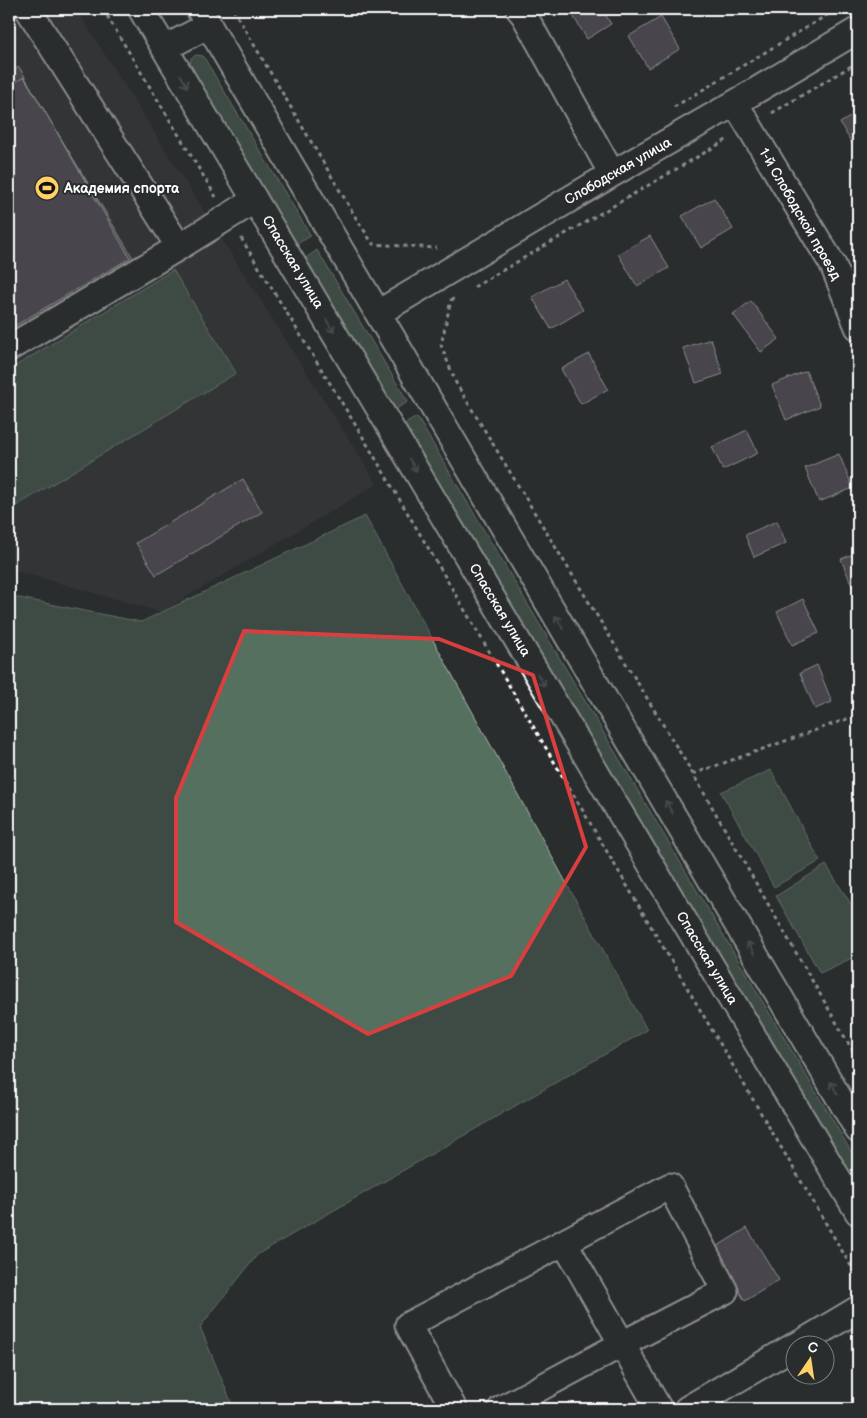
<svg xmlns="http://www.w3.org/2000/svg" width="867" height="1418" viewBox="0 0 867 1418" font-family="'Balsamiq Sans',sans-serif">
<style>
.built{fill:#3e3d42}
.green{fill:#546f5e;stroke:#aab7ae}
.building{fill:#6e6271;stroke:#fff}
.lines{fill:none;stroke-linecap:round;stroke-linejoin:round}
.minor-casing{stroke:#fff;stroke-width:29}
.path{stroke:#fff;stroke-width:3;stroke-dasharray:4 4;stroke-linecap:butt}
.minor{stroke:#2a2d2e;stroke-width:25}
.oneway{stroke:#6a6c6d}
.marked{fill:none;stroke:#da3e3e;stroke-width:4;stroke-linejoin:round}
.labels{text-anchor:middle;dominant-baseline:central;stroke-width:4;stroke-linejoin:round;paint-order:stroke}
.street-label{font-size:14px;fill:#fff;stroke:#2a2d2e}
.poi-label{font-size:14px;font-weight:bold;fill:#fff;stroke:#2a2d2e;text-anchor:start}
</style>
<rect width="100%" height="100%" fill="#2a2d2e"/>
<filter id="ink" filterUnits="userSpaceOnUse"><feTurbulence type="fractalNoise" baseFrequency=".02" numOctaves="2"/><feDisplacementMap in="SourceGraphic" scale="10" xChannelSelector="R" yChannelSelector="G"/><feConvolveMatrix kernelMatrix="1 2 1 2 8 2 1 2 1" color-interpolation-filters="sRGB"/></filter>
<g filter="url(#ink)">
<!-- built -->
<path class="built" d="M 9,9 L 76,9 L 377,484 L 161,612 L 9,569 Z"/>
<!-- green -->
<path class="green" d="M 196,55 L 203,56 L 311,236 L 295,245 L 190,65 L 191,58 Z
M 317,250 L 408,402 L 394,410 L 303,260 Z
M 173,270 L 236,373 L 16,506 L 9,495 L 9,370 Z
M 417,417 L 858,1163 L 858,1195 L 403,425 Z
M 365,516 L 647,1030 L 258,1254 L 200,1327 L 234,1409 L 9,1409 L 9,596 L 141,622 Z
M 771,770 L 820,861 L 774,887 L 721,792 Z
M 826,865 L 858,915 L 858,955 L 820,973 L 776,896 Z"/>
<!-- building -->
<path class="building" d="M 569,9 L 602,9 L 611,24 L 587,39 Z
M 661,17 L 680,49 L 648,68 L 629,36 Z
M 19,67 L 130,258 L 9,329 L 9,73 Z
M 24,77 L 136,263 L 9,339 L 9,86 Z
M 858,112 L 858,154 L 840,123 Z
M 714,198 L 733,229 L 701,248 L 682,216 Z
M 650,236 L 669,268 L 637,286 L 618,254 Z
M 564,279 L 583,310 L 551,329 L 532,297 Z
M 751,301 L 779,339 L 761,352 L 733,314 Z
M 711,339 L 723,374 L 696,383 L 683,348 Z
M 589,354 L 608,389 L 581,404 L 561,369 Z
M 806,371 L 820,406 L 786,420 L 772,385 Z
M 747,430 L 758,453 L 723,470 L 712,447 Z
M 839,454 L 853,488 L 819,502 L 805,468 Z
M 243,479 L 262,512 L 156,575 L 136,543 Z
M 777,521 L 786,543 L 754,557 L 745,535 Z
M 858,552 L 858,591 L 855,593 L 841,559 Z
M 803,599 L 819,633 L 792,645 L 777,612 Z
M 817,665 L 832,702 L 815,709 L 800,673 Z
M 747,1228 L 779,1280 L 745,1301 L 713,1249 Z"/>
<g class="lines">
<defs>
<path id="minor" d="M 28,9 L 179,247
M 141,9 L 858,1212
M 199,9 L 858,1130
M 519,9 L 524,15 L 612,174
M 165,48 L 209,25
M 735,103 L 833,265 L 858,327
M 378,313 L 612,174 L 735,103 L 858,30
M 9,348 L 179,247 L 255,200
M 564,1242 L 659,1409
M 796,1346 L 858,1309
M 454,1409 L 408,1325 L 670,1186 L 725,1291 L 622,1344 L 501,1409
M 687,1409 L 794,1346"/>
</defs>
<!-- minor casing -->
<use href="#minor" class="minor-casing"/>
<!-- path -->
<path class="path" d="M 103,9 L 216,197
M 233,9 L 356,218 L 373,244 L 437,248
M 674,107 L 837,9
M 772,113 L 858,62
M 241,238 L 364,439 L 858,1278
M 474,287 L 728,139
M 454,299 L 451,300 L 441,345 L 456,383 L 693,774 L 858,1060
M 693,774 L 858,715"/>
<!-- minor -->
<use href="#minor" class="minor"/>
</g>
<!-- one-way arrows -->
<defs><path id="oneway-shaft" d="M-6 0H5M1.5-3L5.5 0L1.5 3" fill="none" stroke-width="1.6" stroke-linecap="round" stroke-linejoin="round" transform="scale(1.25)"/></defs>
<g class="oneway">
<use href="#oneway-shaft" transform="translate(184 81) rotate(59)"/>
<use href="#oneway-shaft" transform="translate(330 326) rotate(59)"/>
<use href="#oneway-shaft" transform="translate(413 465) rotate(59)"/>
<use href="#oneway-shaft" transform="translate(559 622) rotate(-120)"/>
<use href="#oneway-shaft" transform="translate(541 680) rotate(59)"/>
<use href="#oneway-shaft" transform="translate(669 807) rotate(-120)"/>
<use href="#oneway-shaft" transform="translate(751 948) rotate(-120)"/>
<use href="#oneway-shaft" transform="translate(834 1088) rotate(-120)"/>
</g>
</g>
<!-- marked area -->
<path d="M0 0H867V1418H0ZM 244,631 L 439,639 L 533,675 L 586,847 L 511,976 L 368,1034 L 176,922 L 176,798 Z" fill="#2a2d2e" fill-opacity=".55" fill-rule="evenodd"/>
<path class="marked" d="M 244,631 L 439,639 L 533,675 L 586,847 L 511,976 L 368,1034 L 176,922 L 176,798 Z"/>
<!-- icons -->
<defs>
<symbol id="stadium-disc" viewBox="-11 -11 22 22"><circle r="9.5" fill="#ffd166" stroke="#2a2d2e"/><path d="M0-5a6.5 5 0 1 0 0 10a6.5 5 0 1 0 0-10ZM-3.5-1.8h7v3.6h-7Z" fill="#111"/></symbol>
</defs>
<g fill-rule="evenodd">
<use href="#stadium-disc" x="33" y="174" width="28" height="28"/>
</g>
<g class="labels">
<!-- street labels -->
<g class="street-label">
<text transform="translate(618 171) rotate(-30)">Слободская улица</text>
<text transform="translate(800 214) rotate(60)">1-й Слободской проезд</text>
<text transform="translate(293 262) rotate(59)">Спасская улица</text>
<text transform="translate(500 610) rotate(59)">Спасская улица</text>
<text transform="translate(707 958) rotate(59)">Спасская улица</text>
</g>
<!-- poi labels -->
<g class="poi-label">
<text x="64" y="188">Академия спорта</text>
</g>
</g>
<!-- margin -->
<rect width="867" height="1418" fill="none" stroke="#2a2d2e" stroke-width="30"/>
<rect x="15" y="15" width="837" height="1388" fill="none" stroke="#fff" stroke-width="2" filter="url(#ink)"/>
<!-- north arrow -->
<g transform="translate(810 1360) rotate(13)"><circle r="24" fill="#2a2d2e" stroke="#7f8182"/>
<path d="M0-4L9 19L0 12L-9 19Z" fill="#ffd166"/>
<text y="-8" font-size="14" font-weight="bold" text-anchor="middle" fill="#ffffff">С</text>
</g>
</svg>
